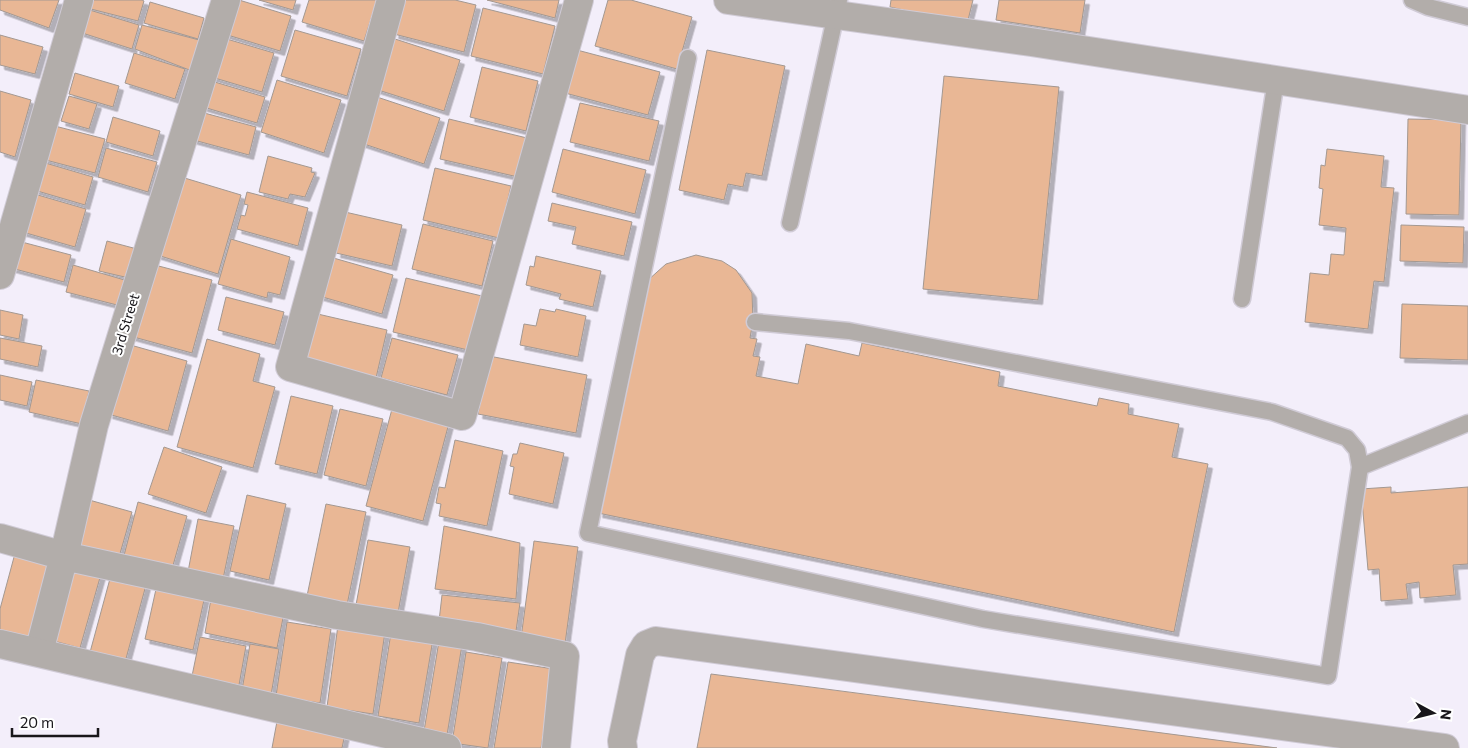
<svg xmlns="http://www.w3.org/2000/svg" width="1468" height="748" viewBox="0 0 1468 748" font-family="Commissioner,sans-serif">
<style>
.building{fill:#e9b795;stroke:#a39891;filter:url(#shadow)}
.lines{fill:none;stroke-linecap:round;stroke-linejoin:round}
.service-casing{stroke:#d0cbd6;stroke-width:19}
.minor-casing{stroke:#d0cbd6;stroke-width:30}
.tertiary-casing{stroke:#d0cbd6;stroke-width:30}
.service{stroke:#b2adaa;stroke-width:16}
.minor{stroke:#b2adaa;stroke-width:28}
.tertiary{stroke:#b2adaa;stroke-width:28}
.labels{text-anchor:middle;dominant-baseline:central;stroke-width:4;stroke-linejoin:round;paint-order:stroke}
.street-label{font-size:14px;fill:#18161a;stroke:#fff}
</style>
<defs>
<filter id="shadow"><feDropShadow dx="4.5" dy="4.5" stdDeviation="0" flood-color="#0004"/></filter>
</defs>
<rect width="100%" height="100%" fill="#f3eefa"/>
<!-- building -->
<path class="building" d="M 0,0 L 59,0 L 49,28 L 0,10 Z
M 89,0 L 142,0 L 144,1 L 138,21 L 87,8 Z
M 239,0 L 291,16 L 280,51 L 221,33 Z
M 259,0 L 296,0 L 293,10 Z
M 309,0 L 377,0 L 364,41 L 302,22 Z
M 402,0 L 455,0 L 476,5 L 464,52 L 394,34 Z
M 487,0 L 559,0 L 555,18 Z
M 608,0 L 631,0 L 692,17 L 677,69 L 595,46 Z
M 891,0 L 973,0 L 967,24 L 890,7 Z
M 999,0 L 1085,0 L 1080,33 L 996,20 Z
M 150,2 L 204,18 L 198,39 L 144,23 Z
M 83,8 L 139,25 L 132,49 L 76,31 Z
M 483,8 L 555,26 L 543,74 L 471,56 Z
M 142,25 L 203,41 L 192,71 L 135,49 Z
M 295,30 L 361,49 L 347,96 L 281,76 Z
M 0,35 L 43,47 L 35,74 L 0,65 Z
M 220,37 L 274,53 L 262,92 L 208,76 Z
M 392,38 L 460,60 L 444,111 L 375,89 Z
M 577,50 L 660,72 L 648,115 L 565,93 Z
M 707,50 L 785,66 L 762,176 L 746,173 L 743,187 L 728,184 L 724,200 L 679,190 Z
M 134,53 L 185,69 L 175,99 L 125,83 Z
M 482,67 L 538,81 L 526,131 L 470,117 Z
M 75,73 L 119,86 L 113,107 L 69,94 Z
M 944,76 L 1059,87 L 1038,300 L 923,289 Z
M 208,80 L 265,97 L 257,123 L 200,106 Z
M 277,80 L 341,100 L 324,153 L 261,132 Z
M 0,91 L 31,100 L 15,157 L 0,152 Z
M 69,96 L 97,104 L 89,129 L 61,121 Z
M 374,96 L 440,118 L 424,164 L 358,142 Z
M 580,103 L 659,121 L 649,161 L 570,142 Z
M 197,111 L 256,127 L 249,155 L 190,139 Z
M 113,117 L 160,131 L 153,156 L 106,142 Z
M 449,119 L 527,138 L 518,177 L 440,159 Z
M 1408,119 L 1461,120 L 1459,215 L 1406,214 Z
M 51,125 L 105,139 L 95,173 L 42,159 Z
M 106,148 L 157,162 L 148,192 L 98,177 Z
M 563,149 L 646,170 L 635,214 L 552,192 Z
M 1327,149 L 1384,156 L 1381,187 L 1394,188 L 1384,282 L 1374,281 L 1368,329 L 1305,322 L 1310,273 L 1329,275 L 1331,254 L 1344,255 L 1346,228 L 1319,225 L 1323,189 L 1319,188 L 1321,165 L 1325,166 Z
M 268,156 L 312,168 L 311,172 L 315,173 L 305,197 L 290,194 L 288,199 L 259,192 Z
M 42,162 L 93,177 L 85,205 L 34,190 Z
M 435,168 L 511,186 L 499,238 L 423,220 Z
M 178,176 L 241,195 L 218,274 L 154,254 Z
M 247,192 L 308,208 L 298,246 L 237,229 L 241,215 L 245,216 L 248,205 L 244,204 Z
M 31,193 L 86,209 L 75,247 L 19,231 Z
M 552,203 L 632,222 L 624,256 L 572,244 L 576,227 L 548,221 Z
M 345,212 L 402,225 L 392,266 L 336,253 Z
M 423,224 L 493,241 L 482,286 L 412,269 Z
M 1401,225 L 1464,227 L 1463,263 L 1400,261 Z
M 231,239 L 290,257 L 280,295 L 268,292 L 267,298 L 218,284 Z
M 18,241 L 71,255 L 64,282 L 11,268 Z
M 107,241 L 137,249 L 129,278 L 99,271 Z
M 696,255 L 722,261 L 736,270 L 752,293 L 753,321 L 750,338 L 757,339 L 753,356 L 760,357 L 756,376 L 798,384 L 806,344 L 859,356 L 862,343 L 1000,372 L 998,386 L 1097,406 L 1099,398 L 1129,404 L 1128,414 L 1179,424 L 1172,457 L 1208,464 L 1174,632 L 598,513 L 647,281 L 666,264 Z
M 536,256 L 601,271 L 593,307 L 559,299 L 561,294 L 526,285 L 530,266 L 534,267 Z
M 330,257 L 393,275 L 382,314 L 319,296 Z
M 151,264 L 212,280 L 192,353 L 130,336 Z
M 73,265 L 128,281 L 121,306 L 66,292 Z
M 406,278 L 482,296 L 468,350 L 393,332 Z
M 226,297 L 284,312 L 275,345 L 218,330 Z
M 1402,304 L 1468,306 L 1468,360 L 1400,358 Z
M 540,309 L 555,312 L 556,309 L 586,316 L 578,357 L 520,345 L 524,324 L 536,326 Z
M 0,310 L 23,315 L 19,339 L 0,335 Z
M 309,312 L 387,330 L 376,378 L 298,361 Z
M 0,338 L 42,346 L 38,367 L 0,359 Z
M 392,338 L 458,355 L 447,395 L 381,378 Z
M 207,339 L 260,354 L 253,381 L 275,387 L 253,468 L 177,447 Z
M 127,344 L 187,361 L 168,431 L 108,414 Z
M 489,356 L 587,375 L 576,433 L 478,414 Z
M 0,375 L 32,382 L 27,406 L 0,400 Z
M 36,380 L 89,391 L 82,424 L 29,412 Z
M 291,396 L 333,406 L 317,474 L 275,464 Z
M 340,409 L 383,419 L 366,486 L 324,475 Z
M 392,409 L 449,423 L 423,521 L 366,506 Z
M 455,440 L 503,451 L 487,526 L 439,516 L 441,504 L 436,503 L 439,487 L 445,488 Z
M 520,443 L 564,453 L 553,504 L 509,494 L 514,467 L 510,466 L 513,454 L 517,454 Z
M 164,447 L 222,467 L 206,513 L 148,494 Z
M 1391,487 L 1391,493 L 1468,487 L 1468,564 L 1453,565 L 1456,595 L 1420,598 L 1419,582 L 1406,584 L 1408,599 L 1381,601 L 1379,569 L 1368,570 L 1361,489 Z
M 247,495 L 286,504 L 269,580 L 230,571 Z
M 82,498 L 132,512 L 117,564 L 68,550 Z
M 138,502 L 187,516 L 170,576 L 122,563 Z
M 326,504 L 366,512 L 347,605 L 307,596 Z
M 198,519 L 234,526 L 222,584 L 187,577 Z
M 444,526 L 520,543 L 516,599 L 435,589 Z
M 368,540 L 410,547 L 398,613 L 356,605 Z
M 534,541 L 578,547 L 565,644 L 521,638 Z
M 17,546 L 60,558 L 36,645 L 0,635 L 0,609 Z
M 74,566 L 101,574 L 80,648 L 54,641 Z
M 111,575 L 146,585 L 124,666 L 89,656 Z
M 158,580 L 206,591 L 193,650 L 145,639 Z
M 212,593 L 285,608 L 277,648 L 205,633 Z
M 442,595 L 520,603 L 515,638 L 438,630 Z
M 287,622 L 331,629 L 320,703 L 276,696 Z
M 338,625 L 385,632 L 373,714 L 327,707 Z
M 392,626 L 434,633 L 419,723 L 378,716 Z
M 440,635 L 463,639 L 447,735 L 424,731 Z
M 200,637 L 246,646 L 239,685 L 192,676 Z
M 250,644 L 279,649 L 271,695 L 242,690 Z
M 466,652 L 502,658 L 488,748 L 452,743 Z
M 508,662 L 554,669 L 541,748 L 494,748 Z
M 711,674 L 1277,748 L 697,748 Z
M 278,716 L 346,729 L 342,748 L 272,748 Z"/>
<g class="lines">
<defs>
<path id="service" d="M 1412,0 L 1428,7 L 1468,17
M 688,58 L 588,533 L 983,619 L 1328,676 L 1360,467 L 1468,423
M 790,223 L 839,0
M 1242,299 L 1276,80
M 755,322 L 849,331 L 1272,412 L 1347,438 L 1357,450 L 1360,467"/>
<path id="minor" d="M 391,0 L 290,367 L 462,416 L 579,0
M 728,0 L 1031,42 L 1468,110
M 0,275 L 79,0
M 0,538 L 64,556 L 337,615 L 477,637 L 565,656 L 556,748
M 39,652 L 64,556 L 94,425 L 226,0
M 623,748 L 622,741 L 640,655 L 646,645 L 656,641 L 1445,748"/>
<path id="tertiary" d="M 0,644 L 447,748"/>
</defs>
<!-- service casing -->
<use href="#service" class="service-casing"/>
<!-- minor casing -->
<use href="#minor" class="minor-casing"/>
<!-- tertiary casing -->
<use href="#tertiary" class="tertiary-casing"/>
<!-- service -->
<use href="#service" class="service"/>
<!-- minor -->
<use href="#minor" class="minor"/>
<!-- tertiary -->
<use href="#tertiary" class="tertiary"/>
</g>
<g class="labels">
<!-- street labels -->
<g class="street-label">
<text transform="translate(125 324) rotate(-73)">3rd Street</text>
</g>
</g>
<!-- north arrow -->
<g transform="translate(1433 713) rotate(97)" stroke="#ffffff" stroke-width="4" paint-order="stroke">
<path d="M0-4L9 19L0 12L-9 19Z" fill="#18161a"/>
<text y="-8" font-size="14" font-weight="bold" text-anchor="middle" fill="#18161a">N</text>
</g>
<!-- scale -->
<path d="M12 728v8h86v-8" fill="none" stroke="#18161a" stroke-width="2.5"/>
<text x="20" y="728" font-size="15" fill="#18161a" stroke="#ffffff" stroke-width="4" paint-order="stroke">20 m</text>
</svg>
